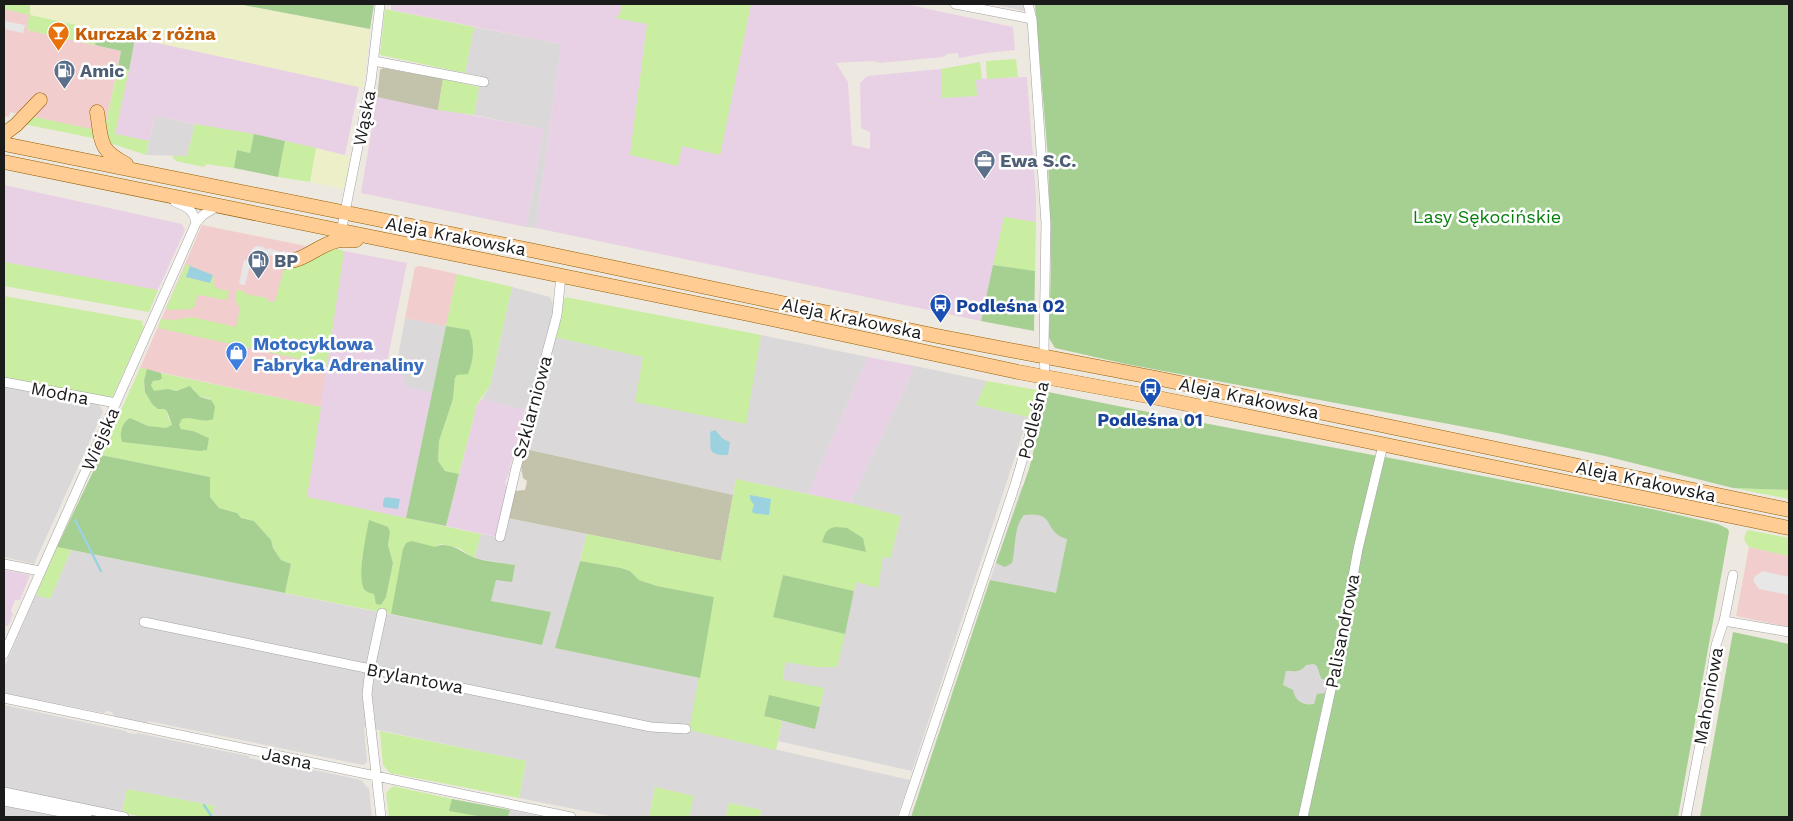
<svg xmlns="http://www.w3.org/2000/svg" width="1793" height="821" viewBox="0 0 1793 821" font-family="'Work Sans',sans-serif">
<style>
.residential{fill:#dad8d8}
.commercial{fill:#f1cdcd}
.industrial{fill:#e8d1e4}
.construction{fill:#c3c2ab}
.farmland{fill:#edefc9}
.grass{fill:#c9eda1;fill-rule:evenodd}
.forest{fill:#a6d091}
.parking{fill:#e7e7e7}
.water{fill:#9cd2df}
.lines{fill:none;stroke-linecap:round;stroke-linejoin:round}
.stream{stroke:#9cd2df;stroke-width:2.5}
.minor-casing{stroke:#a2a2a2;stroke-width:10}
.primary-casing{stroke:#935d00;stroke-width:15}
.minor{stroke:#fff;stroke-width:9}
.primary{stroke:#ffcd94;stroke-width:14}
.labels{text-anchor:middle;dominant-baseline:central;stroke-width:5;stroke-linejoin:round;paint-order:stroke}
.food-label{font-size:18px;font-weight:bold;fill:#c56008;stroke:#fff;text-anchor:start}
.service-label{font-size:18px;font-weight:bold;fill:#4e5e75;stroke:#fff;text-anchor:start}
.street-label{font-size:18px;fill:#1b1b1b;stroke:#fff}
.park-label{font-size:18px;fill:#047f0a;stroke:#fff}
.transit-label{font-size:18px;font-weight:bold;fill:#164399;stroke:#fff;text-anchor:start}
.shop-label{font-size:18px;font-weight:bold;fill:#366cbe;stroke:#fff;text-anchor:start}
</style>
<rect width="100%" height="100%" fill="#eee9e0"/>
<!-- residential -->
<path class="residential" d="M 991,4 L 1024,4 L 1025,11 Z
M 474,27 L 561,44 L 536,228 L 526,227 L 544,129 L 474,115 L 481,76 L 465,73 Z
M 155,116 L 195,124 L 187,156 L 146,155 Z
M 512,287 L 550,297 L 554,307 L 531,399 L 527,404 L 525,410 L 482,399 L 490,386 Z
M 405,318 L 446,326 L 432,393 L 405,387 L 398,357 Z
M 761,335 L 868,357 L 808,494 L 736,479 L 733,495 L 525,449 L 532,422 L 536,423 L 542,399 L 539,394 L 549,361 L 554,355 L 550,351 L 554,337 L 753,381 Z
M 915,366 L 987,381 L 976,405 L 1028,417 L 912,771 L 778,741 L 782,721 L 815,728 L 824,689 L 783,680 L 785,661 L 816,667 L 837,667 L 856,582 L 883,556 L 890,558 L 901,516 L 850,503 Z
M 4,386 L 99,404 L 103,412 L 34,564 L 4,557 Z
M 1022,486 L 1075,497 L 1056,594 L 990,580 Z
M 508,518 L 587,534 L 556,648 L 700,678 L 690,730 L 910,780 L 897,817 L 760,817 L 761,810 L 729,803 L 726,817 L 689,817 L 693,796 L 655,787 L 649,817 L 615,817 L 519,798 L 526,761 L 364,727 L 367,762 L 363,765 L 148,721 L 148,723 L 114,716 L 112,712 L 107,711 L 104,713 L 4,693 L 4,668 L 36,595 L 50,599 L 71,550 L 542,645 L 551,612 L 491,601 L 496,580 L 515,565 L 474,558 L 481,534 L 503,538 Z
M 1292,641 L 1334,650 L 1314,745 L 1272,737 Z
M 4,705 L 126,731 L 128,733 L 135,734 L 138,733 L 218,750 L 249,756 L 249,758 L 308,771 L 309,769 L 361,780 L 369,789 L 372,817 L 212,817 L 215,806 L 127,789 L 122,813 L 4,788 Z
M 4,805 L 13,807 L 65,817 L 4,817 Z
M 510,810 L 545,817 L 508,817 Z"/>
<!-- commercial -->
<path class="commercial" d="M 4,9 L 30,15 L 27,30 L 121,51 L 104,132 L 10,112 L 9,117 L 4,116 Z
M 202,225 L 306,246 L 312,244 L 344,251 L 321,407 L 140,368 Z
M 420,266 L 457,274 L 446,326 L 405,318 L 415,267 Z
M 1749,547 L 1789,556 L 1789,627 L 1736,616 Z"/>
<!-- industrial -->
<path class="industrial" d="M 391,4 L 622,4 L 620,14 L 616,17 L 647,24 L 630,155 L 677,165 L 682,146 L 720,155 L 751,4 L 905,4 L 1013,27 L 1015,50 L 986,53 L 959,58 L 958,53 L 947,54 L 943,57 L 880,63 L 872,61 L 836,63 L 848,82 L 852,145 L 870,149 L 870,132 L 861,128 L 860,83 L 867,76 L 941,69 L 942,98 L 976,96 L 976,79 L 1027,77 L 1036,196 L 1036,222 L 1004,217 L 981,321 L 536,228 L 561,44 L 391,10 Z
M 135,38 L 359,86 L 345,155 L 285,141 L 155,116 L 149,141 L 115,134 Z
M 377,97 L 544,129 L 526,227 L 361,193 Z
M 4,185 L 182,224 L 185,230 L 158,290 L 4,262 Z
M 344,251 L 407,263 L 386,367 L 401,370 L 406,387 L 432,393 L 406,518 L 307,497 Z
M 868,357 L 915,366 L 850,503 L 808,494 Z
M 482,399 L 525,410 L 508,476 L 505,482 L 509,492 L 497,537 L 446,526 L 477,404 Z
M 4,570 L 30,575 L 20,600 L 15,600 L 11,611 L 13,614 L 8,626 L 4,626 Z"/>
<!-- construction -->
<path class="construction" d="M 383,68 L 443,79 L 438,110 L 377,97 L 380,70 Z
M 525,449 L 733,495 L 721,561 L 508,518 L 515,491 L 525,490 L 527,481 L 523,478 L 521,467 Z"/>
<!-- farmland -->
<path class="farmland" d="M 30,4 L 238,4 L 370,29 L 363,88 L 30,15 Z
M 316,148 L 350,157 L 344,189 L 310,182 Z"/>
<!-- grass -->
<path class="grass" d="M 4,4 L 30,4 L 30,15 L 99,30 L 95,45 L 27,30 L 29,15 L 4,9 Z
M 622,4 L 751,4 L 720,155 L 682,146 L 678,166 L 630,155 L 647,24 L 615,18 L 620,14 Z
M 385,9 L 474,27 L 465,73 L 380,55 Z
M 1016,59 L 1018,77 L 987,79 L 986,61 Z
M 980,62 L 982,79 L 976,80 L 977,96 L 941,98 L 941,69 Z
M 118,67 L 129,70 L 115,134 L 149,141 L 146,155 L 107,142 L 104,132 Z
M 443,79 L 479,87 L 474,115 L 438,110 Z
M 30,116 L 96,130 L 98,139 L 23,124 Z
M 195,124 L 254,134 L 250,153 L 237,150 L 234,168 L 206,164 L 204,167 L 176,161 L 172,156 L 187,156 Z
M 285,141 L 316,148 L 310,182 L 278,177 Z
M 1004,217 L 1036,222 L 1035,271 L 993,265 Z
M 330,247 L 344,251 L 327,365 L 158,328 L 161,319 L 174,320 L 192,317 L 236,327 L 240,308 L 235,300 L 237,289 L 245,292 L 245,294 L 267,298 L 267,301 L 275,302 L 284,268 Z
M 4,262 L 158,290 L 149,312 L 4,286 Z
M 186,264 L 190,266 L 186,277 L 209,283 L 213,275 L 215,288 L 229,291 L 227,299 L 225,300 L 200,295 L 197,297 L 195,306 L 191,309 L 168,310 L 166,308 Z
M 457,274 L 512,287 L 490,386 L 477,404 L 459,474 L 445,471 L 438,461 L 439,441 L 453,399 L 455,378 L 457,375 L 469,331 L 446,326 Z
M 4,296 L 143,321 L 142,324 L 144,327 L 112,398 L 4,377 Z
M 565,297 L 761,335 L 746,424 L 635,402 L 643,357 L 554,337 Z
M 140,368 L 147,369 L 144,380 L 145,392 L 152,404 L 167,411 L 168,417 L 172,425 L 166,429 L 148,426 L 130,418 C 122,422 119,433 122,442 L 200,451 L 207,450 L 209,438 L 193,431 L 181,429 L 179,425 L 182,419 L 186,417 L 203,421 L 215,406 L 209,398 C 201,397 197,397 194,389 C 185,386 186,388 178,390 C 174,391 158,391 153,391 L 151,385 L 153,381 L 162,378 L 161,373 L 321,407 L 307,497 L 481,534 L 474,558 L 459,548 L 441,544 L 435,547 L 425,546 L 412,541 L 391,614 L 285,593 L 291,564 L 281,560 L 273,548 L 271,540 L 254,521 L 241,518 L 237,513 L 219,508 L 210,497 L 210,477 L 101,455 ZM 388,527 L 390,532 L 388,545 L 393,563 L 386,596 L 381,605 L 375,600 L 374,594 L 366,591 L 363,585 L 362,557 Z
M 987,381 L 1037,390 L 1028,417 L 976,405 Z
M 736,479 L 850,503 L 901,516 L 890,559 L 883,556 L 878,588 L 856,582 L 854,591 L 783,575 L 773,617 L 845,634 L 837,667 L 816,667 L 785,662 L 783,680 L 824,688 L 820,707 L 769,696 L 764,716 L 782,721 L 776,750 L 689,730 L 714,597 L 657,586 L 639,580 L 630,571 L 621,568 L 580,561 L 587,534 L 721,561 Z
M 1733,488 L 1789,490 L 1789,499 Z
M 1748,530 L 1789,538 L 1789,556 L 1749,547 C 1743,541 1743,536 1748,530 Z
M 57,547 L 71,550 L 50,599 L 36,595 Z
M 380,731 L 526,761 L 519,798 L 390,773 L 383,765 Z
M 393,786 L 452,799 L 450,811 L 483,817 L 389,817 L 386,793 Z
M 655,787 L 694,796 L 689,817 L 649,817 Z
M 127,789 L 215,806 L 212,817 L 144,817 L 122,813 Z
M 729,803 L 761,810 L 760,817 L 726,817 Z"/>
<!-- forest -->
<path class="forest" d="M 238,4 L 374,4 L 370,29 Z
M 1035,4 L 1789,4 L 1789,490 L 1733,488 L 1605,456 L 1497,433 L 1126,364 L 1055,348 L 1049,338 L 1051,263 L 1048,158 Z
M 99,30 L 135,38 L 129,70 L 118,67 L 121,51 L 95,45 Z
M 254,134 L 285,141 L 278,177 L 234,168 L 237,150 L 250,153 Z
M 993,265 L 1035,271 L 1034,331 L 981,321 Z
M 446,326 L 469,330 C 475,346 474,358 468,374 L 457,375 L 455,378 L 453,399 L 439,441 L 438,461 L 445,471 L 459,474 L 446,526 L 406,518 Z
M 147,369 L 161,373 L 162,378 L 160,380 L 153,381 L 151,385 L 154,391 L 168,389 L 176,391 L 190,386 L 200,397 L 211,400 L 215,406 L 213,419 C 200,424 192,415 182,419 L 179,425 L 181,429 L 193,431 L 209,438 L 207,450 L 200,451 L 122,442 C 119,433 122,422 130,418 L 148,426 L 166,428 L 172,425 L 167,411 L 164,409 L 158,409 L 152,404 L 145,392 L 144,380 Z
M 1048,392 L 1193,421 L 1378,456 L 1354,554 L 1327,682 L 1321,678 L 1317,666 L 1314,664 L 1306,665 C 1300,673 1295,671 1286,671 L 1283,685 L 1293,690 C 1295,701 1303,706 1314,704 L 1317,694 L 1325,693 L 1299,817 L 911,817 L 990,580 L 1056,593 L 1067,539 C 1041,531 1058,511 1024,515 C 1013,528 1016,548 1012,563 L 1005,567 L 996,563 L 1029,469 Z
M 101,455 L 210,477 L 210,497 L 219,508 L 237,513 L 241,518 L 254,521 L 271,540 L 273,548 L 281,560 L 291,564 L 285,593 L 57,547 Z
M 1385,457 L 1652,509 L 1718,524 L 1728,529 L 1729,532 L 1678,817 L 1308,817 L 1359,555 L 1368,527 Z
M 369,520 L 388,527 L 390,532 L 388,545 L 393,563 L 386,597 L 381,605 L 376,604 L 374,594 C 372,593 369,593 366,591 C 355,582 367,533 369,520 Z
M 836,527 L 847,528 L 863,538 L 866,552 L 822,542 C 825,533 827,528 836,527 Z
M 412,541 L 435,547 C 450,540 462,553 475,558 C 488,562 502,563 515,565 L 512,582 L 496,580 L 491,601 L 551,612 L 542,645 L 391,614 L 403,549 L 406,543 Z
M 580,561 L 621,568 L 630,571 L 639,580 L 657,586 L 714,597 L 700,678 L 555,648 Z
M 783,575 L 854,591 L 845,634 L 773,617 Z
M 1733,632 L 1789,644 L 1789,817 L 1700,817 Z
M 769,695 L 820,707 L 815,729 L 764,716 Z
M 452,799 L 510,810 L 508,817 L 483,817 L 449,811 Z"/>
<!-- parking -->
<path class="parking" d="M 4,21 L 25,25 L 23,33 L 4,29 Z
M 256,246 L 263,247 L 267,250 L 269,248 L 276,251 L 277,250 L 279,252 L 285,251 L 287,254 L 283,258 L 250,251 Z
M 244,260 L 251,261 L 245,285 L 239,284 Z
M 1763,571 L 1789,577 L 1789,595 L 1759,589 L 1754,582 L 1754,577 Z"/>
<!-- water -->
<path class="water" d="M 190,266 L 213,275 L 210,283 L 186,277 Z
M 715,430 L 723,439 L 730,442 L 728,455 C 704,456 712,445 710,432 Z
M 750,495 L 771,499 L 769,515 L 753,513 L 752,510 L 754,505 L 750,499 Z
M 385,497 L 400,499 L 398,509 L 383,507 L 383,502 Z"/>
<g class="lines">
<!-- stream -->
<path class="stream" d="M 75,520 L 101,571
M 204,805 L 212,817"/>
<defs>
<path id="minor" d="M 955,4 L 1032,19
M 374,61 L 484,82
M 175,202 C 187,207 194,210 196,223
M 341,232 L 371,81 L 380,4
M 4,382 L 116,403
M 500,537 L 516,468 L 557,315 L 561,276
M 4,564 L 40,571
M 1724,621 L 1789,632
M 144,622 L 651,727 L 686,729
M 4,654 L 196,223 L 203,215 L 218,206
M 4,698 L 571,817
M 4,792 L 124,817
M 4,801 L 87,817
M 381,817 L 367,694 L 370,669 L 382,613
M 903,817 L 1015,485 L 1043,389 L 1045,377 L 1044,348 L 1046,223 L 1032,19 L 1028,4
M 1303,817 L 1339,653 L 1358,549 L 1383,445
M 1686,817 L 1703,729 L 1716,645 L 1724,621 L 1733,575"/>
<path id="primary" d="M 97,112 C 102,142 98,149 126,164
M 4,134 L 16,125 L 40,100
M 4,144 L 535,251 L 937,336 L 1156,378 L 1789,510
M 4,162 L 753,315 L 1018,372 L 1153,397 L 1789,528
M 281,262 C 305,262 316,246 336,241 C 343,239 350,241 356,240"/>
</defs>
<!-- minor casing -->
<use href="#minor" class="minor-casing"/>
<!-- primary casing -->
<use href="#primary" class="primary-casing"/>
<!-- minor -->
<use href="#minor" class="minor"/>
<!-- primary -->
<use href="#primary" class="primary"/>
</g>
<!-- icons -->
<defs>
<symbol id="bar-pin" viewBox="-11 -11 22 30"><path d="M0 17L-7.5 6A9.5 9.5 0 1 1 7.5 6Z" fill="#e8710a" stroke="#fff"/><path d="M-6-5H6L.8 .8V4.5H3.5V6h-7V4.5H-.8V.8Z" fill="#fff"/></symbol>
<symbol id="fuel-pin" viewBox="-11 -11 22 30"><path d="M0 17L-7.5 6A9.5 9.5 0 1 1 7.5 6Z" fill="#5c6f8a" stroke="#fff"/><path d="M-5.5-6h7V0h2V4h1.3V-2.5L3-4.5l.8-.8L6-3V5H2.5V1h-1V6h-7ZM-4.2-4.7v3.2H.2V-4.7Z" fill="#fff"/></symbol>
<symbol id="office-pin" viewBox="-11 -11 22 30"><path d="M0 17L-7.5 6A9.5 9.5 0 1 1 7.5 6Z" fill="#5c6f8a" stroke="#fff"/><path d="M-6-3h4V-5.5h4V-3h4V5H-6ZM-1-4.5V-3h2v-1.5ZM-6 0V1H6V0Z" fill="#fff"/></symbol>
<symbol id="bus-pin" viewBox="-11 -11 22 30"><path d="M0 17L-7.5 6A9.5 9.5 0 1 1 7.5 6Z" fill="#1a4fb4" stroke="#fff"/><path d="M-5-6H5V4H4V6H2V4H-2V6H-4V4H-5ZM-3.5-4V0h7V-4ZM-3.5 1.2v1.5H-2V1.2ZM2 1.2v1.5H3.5V1.2Z" fill="#fff"/></symbol>
<symbol id="shop-pin" viewBox="-11 -11 22 30"><path d="M0 17L-7.5 6A9.5 9.5 0 1 1 7.5 6Z" fill="#3f7fe0" stroke="#fff"/><path d="M-5-2.5h2.3a2.7 3.5 0 0 1 5.4 0H5L5.5 6h-11ZM-1.5-2.5h3a1.5 2.3 0 0 0-3 0Z" fill="#fff"/></symbol>
</defs>
<g fill-rule="evenodd">
<use href="#bar-pin" x="46" y="20" width="25" height="34"/>
<use href="#fuel-pin" x="52" y="58" width="25" height="34"/>
<use href="#office-pin" x="972" y="148" width="25" height="34"/>
<use href="#fuel-pin" x="246" y="248" width="25" height="34"/>
<use href="#bus-pin" x="928" y="292" width="25" height="34"/>
<use href="#shop-pin" x="224" y="340" width="25" height="34"/>
<use href="#bus-pin" x="1138" y="376" width="25" height="34"/>
</g>
<g class="labels">
<!-- food labels -->
<g class="food-label">
<text x="75" y="33">Kurczak z różna</text>
</g>
<!-- service labels -->
<g class="service-label">
<text x="80" y="70">Amic</text>
<text x="1000" y="160">Ewa S.C.</text>
<text x="274" y="260">BP</text>
</g>
<!-- street labels -->
<g class="street-label">
<text transform="translate(364 118) rotate(-79)">Wąska</text>
<text transform="translate(456 236) rotate(11)">Aleja Krakowska</text>
<text transform="translate(852 318) rotate(12)">Aleja Krakowska</text>
<text transform="translate(60 393) rotate(11)">Modna</text>
<text transform="translate(1249 398) rotate(12)">Aleja Krakowska</text>
<text transform="translate(532 407) rotate(-75)">Szklarniowa</text>
<text transform="translate(1033 420) rotate(-76)">Podleśna</text>
<text transform="translate(100 439) rotate(-66)">Wiejska</text>
<text transform="translate(1646 481) rotate(12)">Aleja Krakowska</text>
<text transform="translate(1342 631) rotate(-79)">Palisandrowa</text>
<text transform="translate(415 678) rotate(11)">Brylantowa</text>
<text transform="translate(1708 696) rotate(-80)">Mahoniowa</text>
<text transform="translate(287 758) rotate(12)">Jasna</text>
</g>
<!-- park labels -->
<g class="park-label">
<text x="1487" y="216">Lasy Sękocińskie</text>
</g>
<!-- transit labels -->
<g class="transit-label">
<text x="956" y="305">Podleśna 02</text>
<text x="1150" y="419" text-anchor="middle">Podleśna 01</text>
</g>
<!-- shop labels -->
<g class="shop-label">
<text x="253" y="343">Motocyklowa<tspan x="253" dy="21">Fabryka Adrenaliny</tspan></text>
</g>
</g>
<!-- border -->
<rect width="1793" height="821" fill="none" stroke="#1b1b1b" stroke-width="10"/>
</svg>
